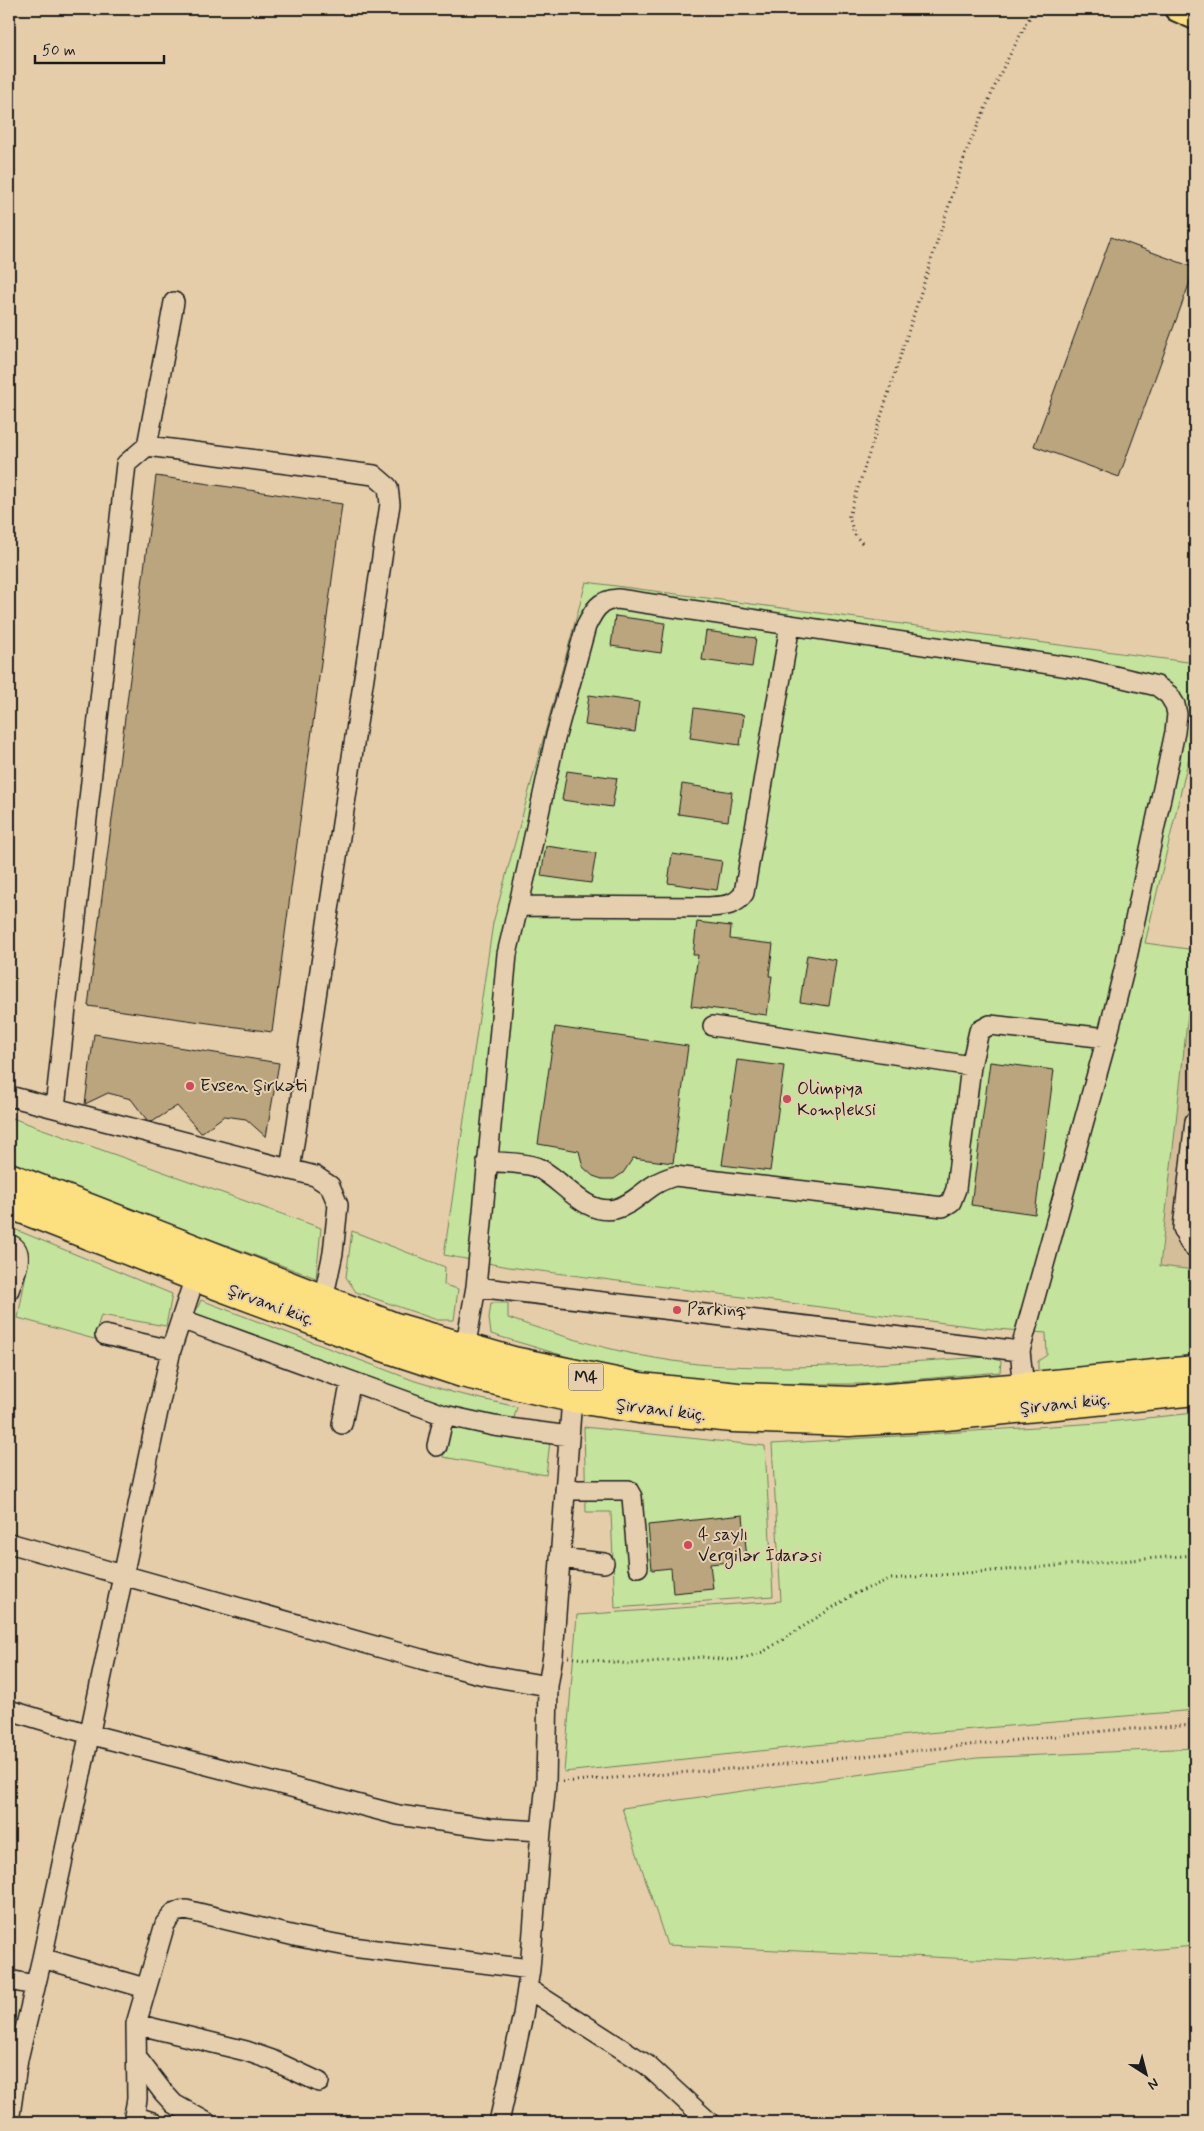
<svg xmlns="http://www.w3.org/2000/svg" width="1204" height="2131" viewBox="0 0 1204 2131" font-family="Mynerve,sans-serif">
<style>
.built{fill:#d4be9a}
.green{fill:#c4e39c;stroke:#70805c}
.building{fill:#bba57e;stroke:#1c1c1c}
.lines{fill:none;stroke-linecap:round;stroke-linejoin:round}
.minor-casing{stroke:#1c1c1c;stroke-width:22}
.major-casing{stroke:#1c1c1c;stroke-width:28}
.highway-casing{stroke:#1c1c1c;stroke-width:31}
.path{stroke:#1c1c1c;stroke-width:3;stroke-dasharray:1 4;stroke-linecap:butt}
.minor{stroke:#e6cfaf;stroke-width:19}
.major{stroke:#fce080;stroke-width:24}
.highway{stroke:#fce080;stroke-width:28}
.poi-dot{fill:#d1495b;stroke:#e6cfaf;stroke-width:2}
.labels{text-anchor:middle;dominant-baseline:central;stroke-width:4;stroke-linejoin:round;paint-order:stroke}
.shield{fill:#e6cfaf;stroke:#595248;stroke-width:1}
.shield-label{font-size:16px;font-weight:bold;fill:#1c1c1c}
.poi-label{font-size:18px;fill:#1c1c1c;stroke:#e6cfaf;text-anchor:start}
.street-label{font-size:18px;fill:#1c1c1c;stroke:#e6cfaf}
</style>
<rect width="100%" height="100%" fill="#e5cdaa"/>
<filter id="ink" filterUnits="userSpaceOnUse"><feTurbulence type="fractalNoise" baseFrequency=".02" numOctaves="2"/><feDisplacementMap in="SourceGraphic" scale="10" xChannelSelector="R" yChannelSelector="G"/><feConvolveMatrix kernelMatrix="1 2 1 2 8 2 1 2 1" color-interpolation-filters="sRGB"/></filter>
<g filter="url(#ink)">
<!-- built -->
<path class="built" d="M 1195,950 L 1195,1270 L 1160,1266 Z"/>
<!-- green -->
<path class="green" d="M 586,582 L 1195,663 L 1195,732 L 1145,943 L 1195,950 L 1160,1266 L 1195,1270 L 1195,1355 L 1038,1372 L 1038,1361 L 1047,1355 L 1046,1333 L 984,1328 L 509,1267 L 444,1255 L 493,923 Z
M 9,1117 L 321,1228 L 316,1278 L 9,1165 Z
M 9,1227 L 172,1294 L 166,1326 L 101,1315 L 94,1339 L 18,1318 L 29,1257 L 27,1252 L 9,1241 Z
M 352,1231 L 445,1267 L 444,1285 L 458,1289 L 454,1320 L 437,1320 L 356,1292 L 346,1277 Z
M 201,1300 L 415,1381 L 455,1393 L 517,1407 L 512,1425 L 454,1412 L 194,1316 Z
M 491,1303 L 508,1303 L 508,1318 C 577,1342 652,1363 726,1366 C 814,1370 901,1362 988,1357 L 1001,1361 L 1000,1372 L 865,1384 L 715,1384 L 608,1369 L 491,1334 L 489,1318 Z
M 1195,1413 L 1195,1710 L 927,1733 L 564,1772 L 577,1615 L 781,1601 L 772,1444 L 1098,1423 Z
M 450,1422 L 550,1441 L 546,1475 L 443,1457 Z
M 584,1427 L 765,1446 L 773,1596 L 615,1608 L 611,1512 L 586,1512 Z
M 1195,1748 L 1195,1946 L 1018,1961 L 667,1945 L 622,1808 L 977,1758 Z"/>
<!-- building -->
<path class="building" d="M 1111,237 L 1195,268 L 1119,477 L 1034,446 Z
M 156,476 L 342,504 L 272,1032 L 88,1006 Z
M 615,616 L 665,623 L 661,653 L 611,646 Z
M 706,631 L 756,638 L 752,667 L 702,660 Z
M 589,695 L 639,702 L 635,732 L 585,725 Z
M 694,708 L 744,715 L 740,745 L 690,738 Z
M 567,771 L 617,778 L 612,807 L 562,800 Z
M 682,784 L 732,792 L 728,821 L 678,814 Z
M 546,846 L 596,853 L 591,883 L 541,876 Z
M 672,854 L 722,861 L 717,890 L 668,883 Z
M 697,922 L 731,926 L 730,939 L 773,944 L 769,976 L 772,976 L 767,1015 L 691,1006 L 698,955 L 693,955 Z
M 807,955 L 836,960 L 829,1006 L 800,1002 Z
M 555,1027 L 688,1046 L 673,1163 L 633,1158 L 623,1173 L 614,1179 L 602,1179 L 593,1176 L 583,1167 L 579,1151 L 538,1144 Z
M 94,1034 L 279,1063 L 266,1137 L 246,1119 L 224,1116 L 201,1133 L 177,1106 L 152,1122 L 147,1120 L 131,1099 L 108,1093 L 85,1104 Z
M 737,1060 L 784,1066 L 770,1171 L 722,1165 Z
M 990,1062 L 1054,1070 L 1035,1214 L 971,1205 Z
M 743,1515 L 747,1560 L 710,1564 L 713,1589 L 673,1593 L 671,1568 L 652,1570 L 648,1525 Z"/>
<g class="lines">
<defs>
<path id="minor" d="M 147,446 L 374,475 L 388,487 L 390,504 L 290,1170
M 518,906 L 707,907 C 722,906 735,907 744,893 L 790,625
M 713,1026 L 971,1066
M 9,1096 L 315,1176 L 330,1186 L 338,1205 L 333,1253 L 323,1300
M 55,1108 L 126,464 L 147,446 L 174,302
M 1195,1121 L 1183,1228 L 1189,1242 L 1195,1248
M 487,1161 C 502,1163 522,1162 536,1167 C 562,1178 584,1216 615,1209 C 631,1205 640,1194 654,1185 C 660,1181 668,1178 675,1176 L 943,1207 L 951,1202 L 956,1189 L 971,1066 L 979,1031 L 990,1025 L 1107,1038
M 9,1244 C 28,1251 13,1277 9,1290
M 476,1287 L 507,954 L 527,869 L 555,739 L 586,626 C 594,610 599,600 618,599 L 1089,670 L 1157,686 L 1169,695 L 1175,705 L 1177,714 L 1175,732 L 1126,962 L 1107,1038 L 1020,1351
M 181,1319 L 444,1415 L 494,1426 L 569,1436
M 105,1335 L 171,1350
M 465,1349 L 476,1287 L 1020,1351 L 1024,1387
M 342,1424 L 351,1381
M 437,1446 L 444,1415
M 565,1490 L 628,1490 L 632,1497 L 638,1567
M 9,1543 L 421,1659 L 484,1675 L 548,1686
M 560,1558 L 604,1563
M 9,1710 L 89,1734 L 398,1815 L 490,1828 L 541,1831
M 42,1958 L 145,1988
M 9,1980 L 34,1985
M 527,1988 L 647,2065 L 709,2122
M 136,2024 L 246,2051 L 272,2060 L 319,2082
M 137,2058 L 163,2092 L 174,2104 L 206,2122
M 134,2116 L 152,2122
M 9,2122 L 18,2059 L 42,1958 L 171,1350 L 195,1277
M 133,2122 L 137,2099 L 136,2024 L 165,1924 L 175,1912 L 186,1910 L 299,1937 L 352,1947 L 530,1969
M 499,2122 L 523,2015 L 530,1969 L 541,1831 L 546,1783 L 548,1686 L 553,1655 L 572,1398"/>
<path id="major" d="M 1177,9 L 1195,17"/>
<path id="highway" d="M 9,1177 L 395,1327 L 513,1361 L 640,1387 L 738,1397 L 852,1401 L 1024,1387 L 1195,1370
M 9,1204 L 195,1277 L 383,1347 L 462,1373 L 572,1398 L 639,1409 L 733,1418 L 849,1422 L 946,1416 L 1195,1391"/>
</defs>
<!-- minor casing -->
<use href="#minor" class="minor-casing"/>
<!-- major casing -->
<use href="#major" class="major-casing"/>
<!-- highway casing -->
<use href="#highway" class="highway-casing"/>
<!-- path -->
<path class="path" d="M 862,543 L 854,534 L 849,516 L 966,152 L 1002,70 L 1034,9
M 568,1657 L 630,1664 L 702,1657 L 729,1660 L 744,1658 L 763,1652 L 854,1594 L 890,1579 L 1195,1555
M 562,1782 L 767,1766 L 1114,1730 L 1195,1725"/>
<!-- minor -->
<use href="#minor" class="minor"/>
<!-- major -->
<use href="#major" class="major"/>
<!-- highway -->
<use href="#highway" class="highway"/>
</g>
</g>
<!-- markers -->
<g class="poi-dot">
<circle cx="190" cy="1086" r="5"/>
<circle cx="787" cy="1099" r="5"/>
<circle cx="677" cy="1310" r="5"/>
<circle cx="688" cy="1545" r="5"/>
</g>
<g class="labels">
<!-- shield labels -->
<rect class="shield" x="568.5" y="1363.5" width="35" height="27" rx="4"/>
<g class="shield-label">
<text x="586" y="1377">M4</text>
</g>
<!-- poi labels -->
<g class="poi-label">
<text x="200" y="1086">Evsen Şirkəti</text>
<text x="797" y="1089">Olimpiya<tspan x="797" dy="21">Kompleksi</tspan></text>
<text x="687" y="1310">Parkinq</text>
<text x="698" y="1535">4 saylı<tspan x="698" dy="21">Vergilər İdarəsi</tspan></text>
</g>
<!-- street labels -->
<g class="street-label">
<text transform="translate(271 1305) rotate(20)">Şirvani küç.</text>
<text transform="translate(1065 1404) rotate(-6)">Şirvani küç.</text>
<text transform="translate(661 1410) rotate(7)">Şirvani küç.</text>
</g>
</g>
<!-- margin -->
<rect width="1204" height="2131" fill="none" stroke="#e6cfaf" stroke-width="30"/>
<rect x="15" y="15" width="1174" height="2101" fill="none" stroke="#1c1c1c" stroke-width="2" filter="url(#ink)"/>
<!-- north arrow -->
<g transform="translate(1146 2074) rotate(144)" stroke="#e6cfaf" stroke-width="4" paint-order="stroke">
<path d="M0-4L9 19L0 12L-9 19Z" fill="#1c1c1c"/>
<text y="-8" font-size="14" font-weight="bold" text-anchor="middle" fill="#1c1c1c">N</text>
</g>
<!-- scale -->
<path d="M35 55v8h129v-8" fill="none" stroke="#1c1c1c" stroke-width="2.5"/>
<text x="42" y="55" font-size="15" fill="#1c1c1c" stroke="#e6cfaf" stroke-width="4" paint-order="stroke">50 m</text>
</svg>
